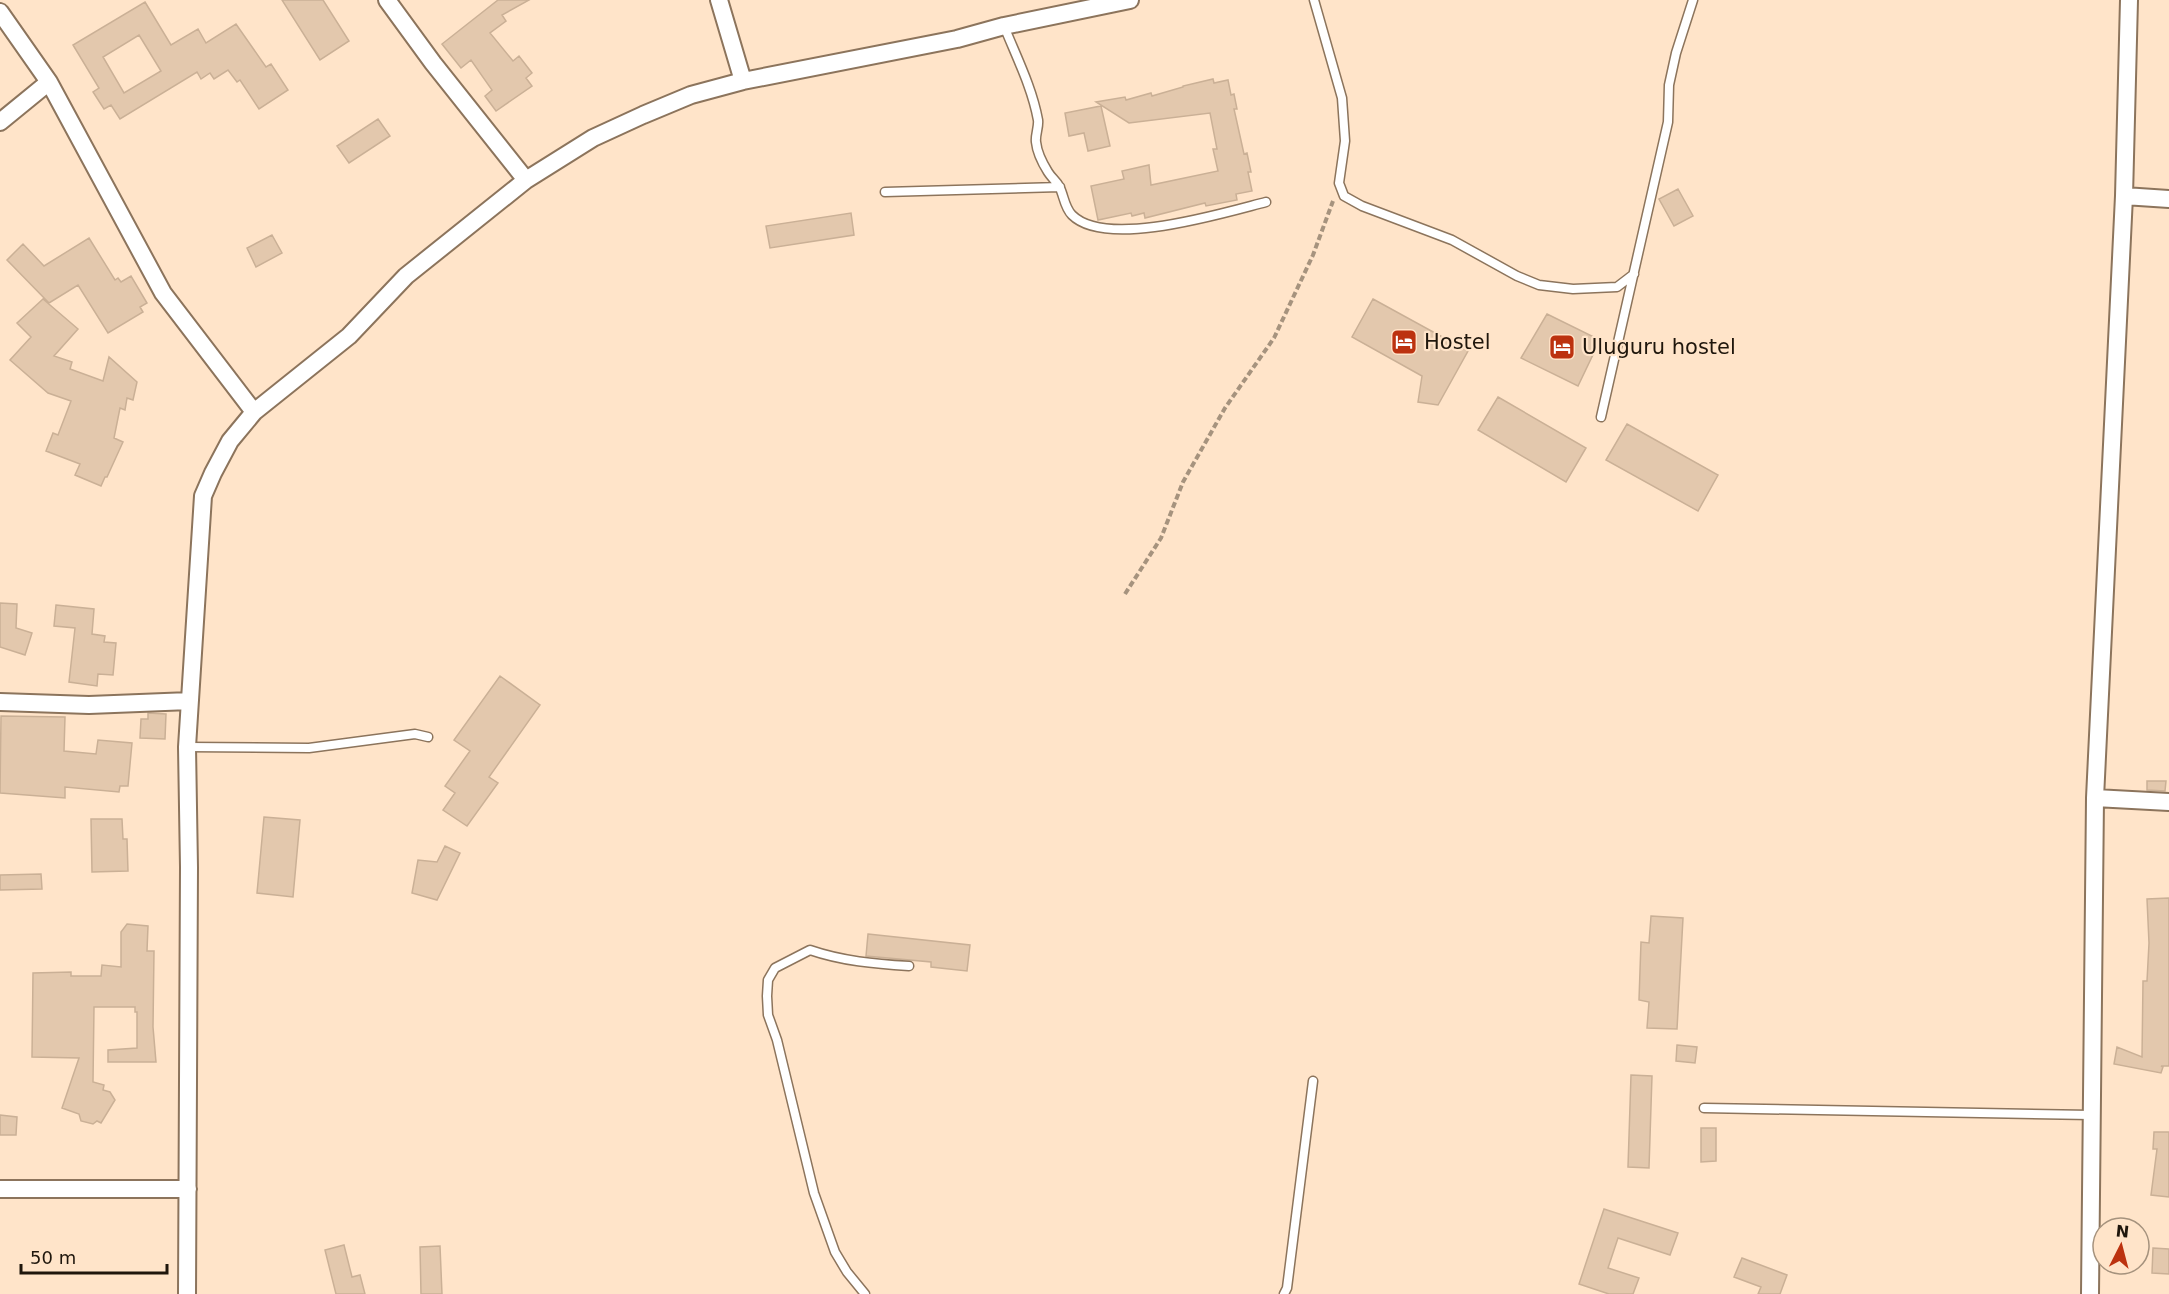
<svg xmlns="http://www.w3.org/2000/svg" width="2169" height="1294" viewBox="0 0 2169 1294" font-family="'DejaVu Sans',sans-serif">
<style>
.building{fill:#e3c8ad;stroke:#cab096;stroke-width:1.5;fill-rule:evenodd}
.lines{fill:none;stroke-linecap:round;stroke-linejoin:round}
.lane-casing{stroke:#8c745c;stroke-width:11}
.street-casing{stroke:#8c745c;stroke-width:20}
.path{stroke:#a6937e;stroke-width:4;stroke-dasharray:6 3;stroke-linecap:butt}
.lane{stroke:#fff;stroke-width:8}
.street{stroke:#fff;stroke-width:16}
.labels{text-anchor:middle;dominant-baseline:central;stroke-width:4.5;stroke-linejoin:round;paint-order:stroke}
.poi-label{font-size:21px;fill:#1f160c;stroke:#ffe4c9;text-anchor:start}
</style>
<rect width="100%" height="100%" fill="#ffe4c9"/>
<!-- building -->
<path class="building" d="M 282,0 L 323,0 L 349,41 L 320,60 Z
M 498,0 L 529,0 L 502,15 L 506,21 L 490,33 L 513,61 L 519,56 L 532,73 L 526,78 L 532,86 L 496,111 L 485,96 L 492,90 L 471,60 L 461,68 L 442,44 Z
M 145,2 L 171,45 L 198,29 L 206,43 L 236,24 L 266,67 L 271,64 L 288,90 L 259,109 L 240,80 L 237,82 L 228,70 L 214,79 L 210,73 L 201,79 L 197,72 L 120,119 L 111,105 L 104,109 L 93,92 L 99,88 L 73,45 ZM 139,35 L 161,71 L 124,93 L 103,57 Z
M 1213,79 L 1214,83 L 1228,80 L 1231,95 L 1234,94 L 1237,109 L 1234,109 L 1244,154 L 1247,153 L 1251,172 L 1248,172 L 1252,191 L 1236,194 L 1237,200 L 1206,206 L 1205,203 L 1145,218 L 1144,213 L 1132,216 L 1131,213 L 1098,220 L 1091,186 L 1124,179 L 1122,171 L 1149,165 L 1151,185 L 1218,171 L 1213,149 L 1217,149 L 1210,113 L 1129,123 L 1096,102 L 1125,97 L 1126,100 L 1151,93 L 1152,96 L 1183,87 L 1183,86 Z
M 1101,106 L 1110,146 L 1088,151 L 1084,133 L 1069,136 L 1065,113 Z
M 378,119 L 390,136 L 349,163 L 337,146 Z
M 1678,189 L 1693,216 L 1674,226 L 1659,199 Z
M 851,213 L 854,235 L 770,248 L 766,226 Z
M 272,235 L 282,253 L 256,267 L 247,248 Z
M 89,238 L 115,280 L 118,278 L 121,282 L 131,276 L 147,303 L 140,307 L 143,312 L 108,333 L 78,285 L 49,303 L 7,260 L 23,244 L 44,266 Z
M 43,299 L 78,329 L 54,356 L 72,362 L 70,369 L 103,381 L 109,357 L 137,382 L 133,400 L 127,398 L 125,410 L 120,408 L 114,438 L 123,442 L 107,477 L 105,477 L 101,486 L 75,475 L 80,464 L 46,451 L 53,433 L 58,435 L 71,401 L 48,393 L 10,360 L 31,337 L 17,323 Z
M 1373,299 L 1468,351 L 1438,405 L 1418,402 L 1422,376 L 1352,337 Z
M 1547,314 L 1600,340 L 1578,386 L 1521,358 Z
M 1498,397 L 1586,448 L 1566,482 L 1478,430 Z
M 1627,424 L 1718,475 L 1698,511 L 1606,460 Z
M 0,603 L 17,604 L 16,628 L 32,633 L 25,655 L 0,647 Z
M 56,605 L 94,609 L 92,634 L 105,636 L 104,642 L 116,643 L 113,675 L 98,674 L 97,686 L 69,682 L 75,628 L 54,626 Z
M 500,676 L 540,705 L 489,777 L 498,783 L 467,826 L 443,810 L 455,793 L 445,786 L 470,751 L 454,740 Z
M 148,713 L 166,714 L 165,739 L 140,738 L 141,719 L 148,719 Z
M 1,716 L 65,717 L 64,751 L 96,754 L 98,740 L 132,743 L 128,786 L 120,786 L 119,792 L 65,787 L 65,798 L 0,793 Z
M 2147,781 L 2166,781 L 2165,791 L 2147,790 Z
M 264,817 L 300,820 L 293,897 L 257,893 Z
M 91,819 L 122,819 L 123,839 L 127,839 L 128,871 L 92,872 Z
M 445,846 L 460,853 L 437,900 L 412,893 L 418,860 L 437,862 Z
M 41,874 L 42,889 L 0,890 L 0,875 Z
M 2169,898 L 2169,1066 L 2161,1066 L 2163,1067 L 2161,1073 L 2114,1064 L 2117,1047 L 2142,1057 L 2143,981 L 2147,981 L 2149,943 L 2147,899 Z
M 1651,916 L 1683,918 L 1677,1029 L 1647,1028 L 1649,1002 L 1639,1000 L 1641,942 L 1649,943 Z
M 127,924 L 148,926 L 147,951 L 154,951 L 153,1027 L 156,1062 L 108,1062 L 108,1050 L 137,1048 L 137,1012 L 135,1012 L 135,1007 L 94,1007 L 93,1082 L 104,1085 L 103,1090 L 110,1092 L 115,1100 L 101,1123 L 97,1121 L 93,1124 L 81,1121 L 79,1114 L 62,1108 L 79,1058 L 32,1057 L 33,973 L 71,972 L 71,976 L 101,976 L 102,965 L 121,967 L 121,932 Z
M 868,934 L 970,945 L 967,971 L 931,967 L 931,962 L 866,956 Z
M 1677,1045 L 1697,1047 L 1695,1063 L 1676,1061 Z
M 1631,1075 L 1652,1076 L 1649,1168 L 1628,1167 Z
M 0,1115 L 17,1117 L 16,1135 L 0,1135 Z
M 1701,1128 L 1716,1128 L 1716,1161 L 1701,1162 Z
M 2154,1132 L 2169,1132 L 2169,1197 L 2151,1195 L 2157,1149 L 2153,1149 Z
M 1604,1209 L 1678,1233 L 1670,1255 L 1618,1238 L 1608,1268 L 1639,1278 L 1633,1294 L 1609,1294 L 1579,1284 Z
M 344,1245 L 352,1277 L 360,1275 L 365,1294 L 336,1294 L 325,1250 Z
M 440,1246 L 442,1294 L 421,1294 L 420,1247 Z
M 2153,1248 L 2169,1249 L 2169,1274 L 2152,1273 Z
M 1742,1258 L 1787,1275 L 1780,1294 L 1758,1294 L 1761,1287 L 1734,1277 Z"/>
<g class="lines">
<defs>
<path id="lane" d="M 1314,0 L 1342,98 L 1345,141 L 1339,183 L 1344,196 L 1362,206 L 1452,240 L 1517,276 L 1539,285 L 1573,289 L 1617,287 L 1634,274
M 1004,26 C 1016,56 1032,87 1038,120 C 1039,127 1035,135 1036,142 C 1037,152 1043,164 1048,172 C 1051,177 1056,181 1059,186 C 1064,195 1064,207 1072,215 C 1106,249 1223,213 1266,202
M 885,192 L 1060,187
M 1601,417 L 1668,122 L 1669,85 L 1676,53 L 1693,0
M 187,747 L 309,748 L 415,734 L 428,737
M 1704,1108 L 2091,1115
M 865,1294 L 847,1272 L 835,1252 L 814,1193 L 777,1040 L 768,1015 L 767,996 L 768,980 L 775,968 L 810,950 C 842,961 875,964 909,966
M 1284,1294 L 1287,1288 L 1313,1081"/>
<path id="street" d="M 387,0 L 433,63 L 526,180
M 719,0 L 743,81
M 0,12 L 49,82 L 163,293 L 254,412
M 0,122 L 49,82
M 2124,196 L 2169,199
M 0,702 L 89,705 L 190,701
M 2095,798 L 2169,802
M 0,1189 L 188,1189
M 187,1294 L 189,867 L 187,747 L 203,496 L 213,473 L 230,441 L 254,412 L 349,336 L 406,276 L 526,180 L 593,138 L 643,115 L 691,95 L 743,81 L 957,39 L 1004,26 L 1130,0
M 2090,1294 L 2095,798 L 2124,196 L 2129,0"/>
</defs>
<!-- lane casing -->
<use href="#lane" class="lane-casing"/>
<!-- street casing -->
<use href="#street" class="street-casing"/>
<!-- path -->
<path class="path" d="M 1125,594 L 1161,538 L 1183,482 L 1225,408 L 1274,338 L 1313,255 L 1333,201"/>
<!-- lane -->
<use href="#lane" class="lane"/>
<!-- street -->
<use href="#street" class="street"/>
</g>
<!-- icons -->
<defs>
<symbol id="hotel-square" viewBox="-11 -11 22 22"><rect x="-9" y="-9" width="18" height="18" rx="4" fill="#bc320f" stroke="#ffe4c9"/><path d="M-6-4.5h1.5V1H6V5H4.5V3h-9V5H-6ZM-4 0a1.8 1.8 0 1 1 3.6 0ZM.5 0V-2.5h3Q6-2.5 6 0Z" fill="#fff"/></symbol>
</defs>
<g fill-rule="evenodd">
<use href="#hotel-square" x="1389" y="327" width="30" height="30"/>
<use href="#hotel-square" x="1547" y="332" width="30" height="30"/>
</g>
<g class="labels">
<!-- poi labels -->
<g class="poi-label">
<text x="1424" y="342">Hostel</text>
<text x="1582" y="347">Uluguru hostel</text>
</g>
</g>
<!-- north arrow -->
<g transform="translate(2121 1246) rotate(6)"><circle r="28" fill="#ffe4c9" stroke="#a5927d" stroke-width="1.5"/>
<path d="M0-4.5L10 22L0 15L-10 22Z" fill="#bc320f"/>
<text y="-9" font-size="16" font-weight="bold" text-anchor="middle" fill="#1f160c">N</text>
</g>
<!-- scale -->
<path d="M21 1264v9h146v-9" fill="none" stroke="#1f160c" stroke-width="3"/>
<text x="30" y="1264" font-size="18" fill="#1f160c" stroke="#ffe4c9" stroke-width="4.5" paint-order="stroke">50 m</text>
</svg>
